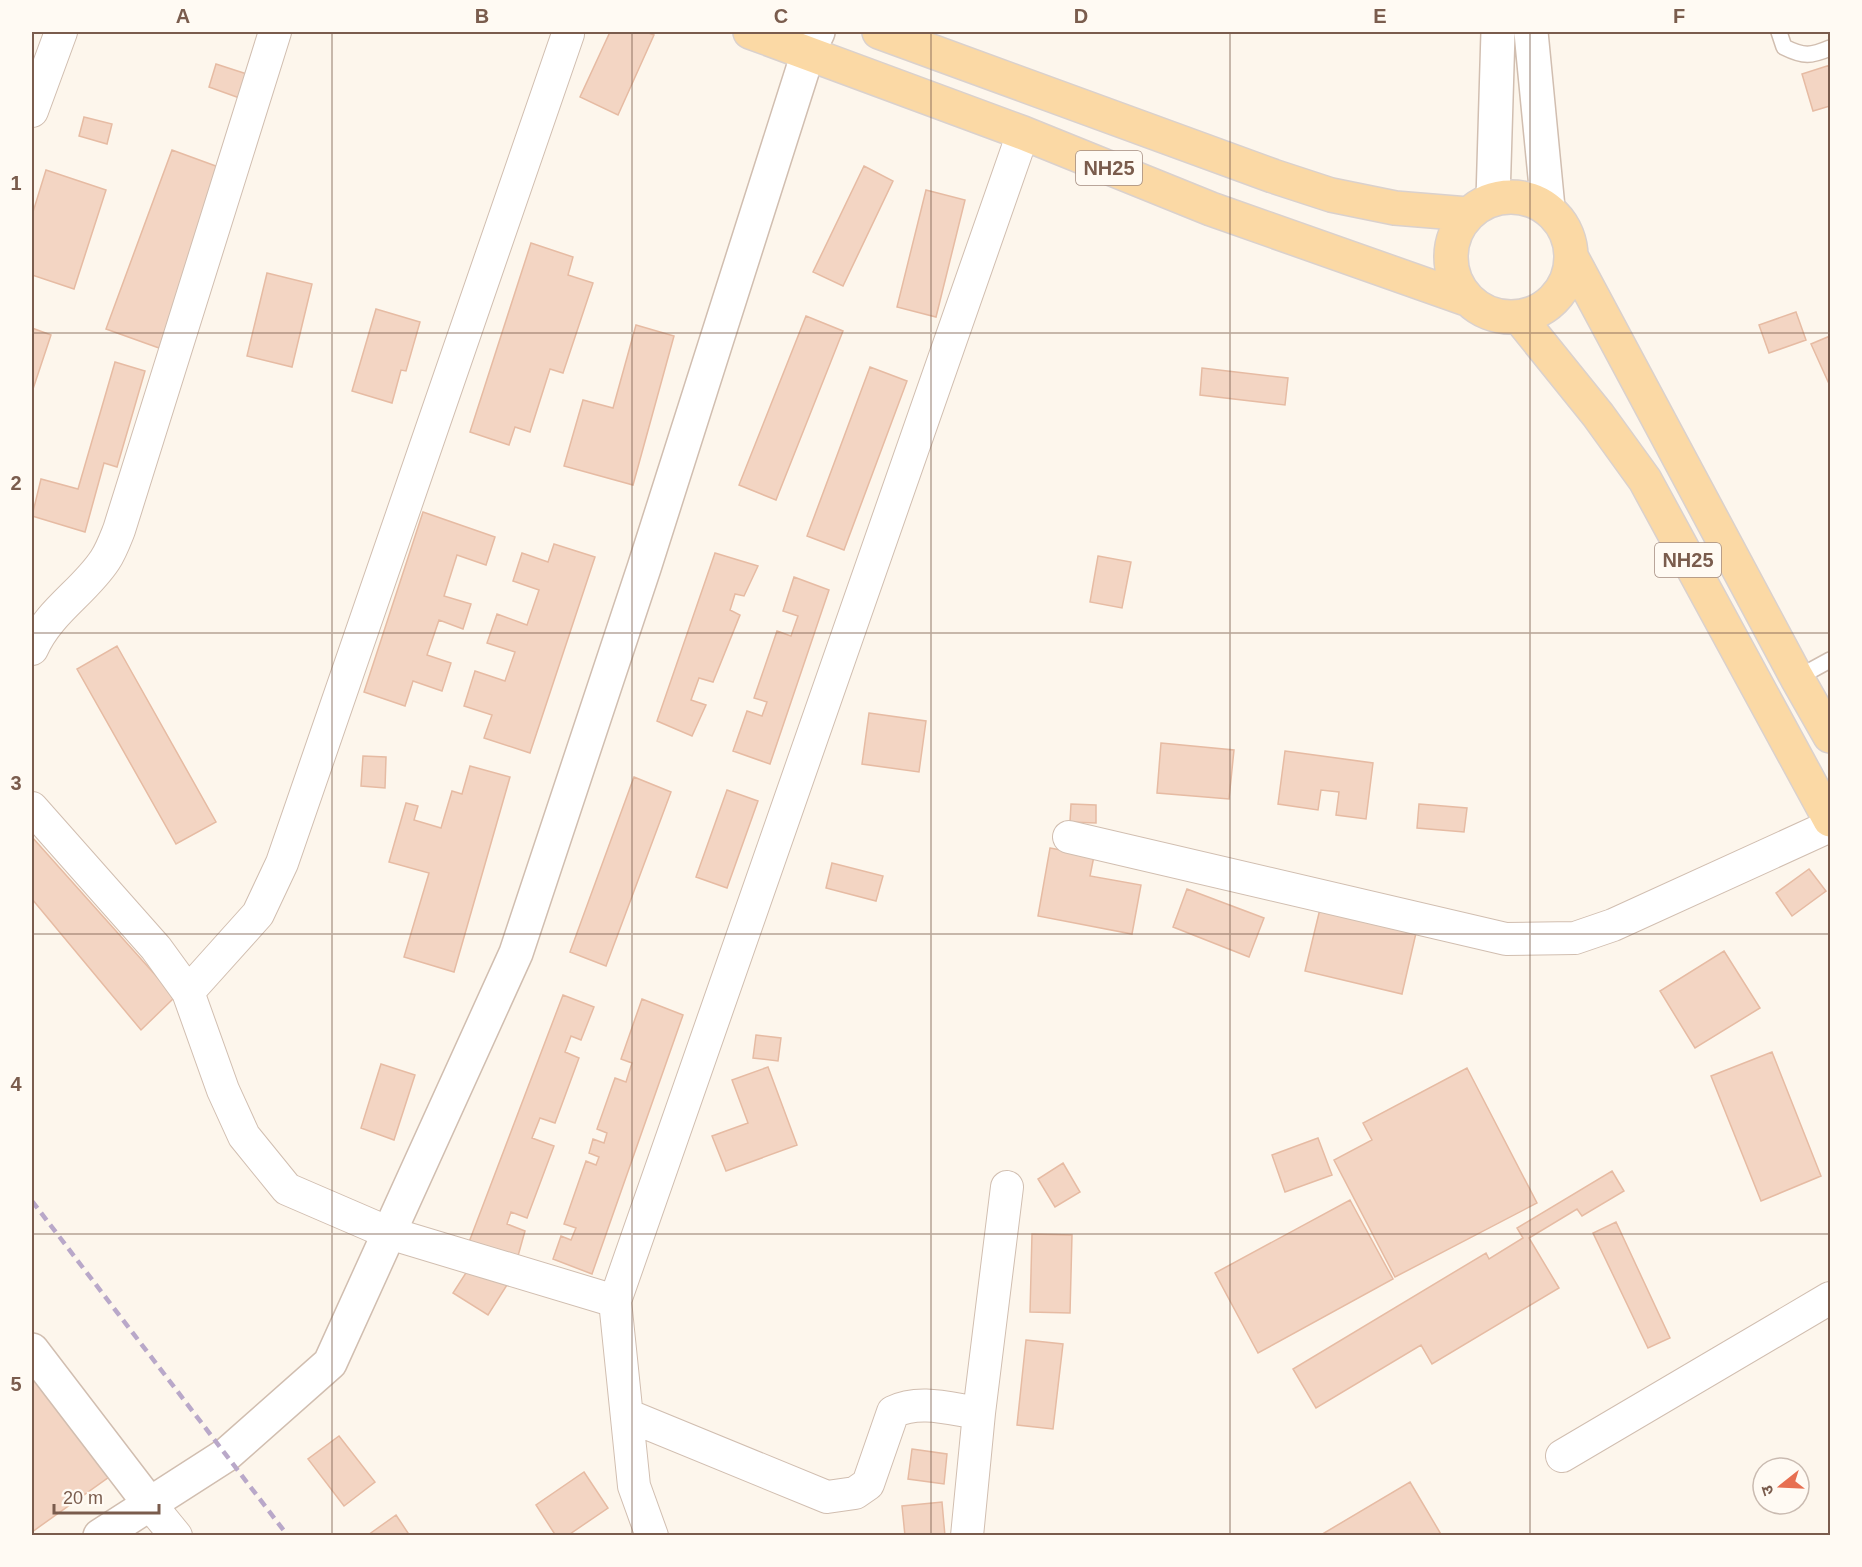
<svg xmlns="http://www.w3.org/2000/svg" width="1862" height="1567" viewBox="0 0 1862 1567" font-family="Helvetica,'Noto Sans Devanagari',sans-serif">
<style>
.building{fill:#f3d5c3;stroke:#e6bba3;stroke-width:1.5}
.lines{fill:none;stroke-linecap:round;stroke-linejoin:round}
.service-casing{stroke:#d1beb0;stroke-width:18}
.minor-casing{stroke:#d1beb0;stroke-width:34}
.tertiary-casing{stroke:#d1beb0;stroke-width:36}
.primary-casing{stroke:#dad1cd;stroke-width:36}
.service{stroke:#fff;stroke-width:15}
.minor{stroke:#fff;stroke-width:32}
.tertiary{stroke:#fff;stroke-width:33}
.primary{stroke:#fbd9a5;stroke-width:33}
.rail{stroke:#b9a8c9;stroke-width:4.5;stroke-dasharray:9 6;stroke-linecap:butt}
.grid{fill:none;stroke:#7a5c4d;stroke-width:1.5;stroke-opacity:0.55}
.labels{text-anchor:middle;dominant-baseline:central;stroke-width:6;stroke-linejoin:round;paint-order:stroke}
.shield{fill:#fffaf3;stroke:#a28b7f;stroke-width:1.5}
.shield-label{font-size:20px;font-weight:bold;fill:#7a5c4d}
.neatline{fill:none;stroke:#7a5c4d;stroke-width:2}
.grid-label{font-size:20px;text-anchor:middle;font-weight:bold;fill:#7a5c4d}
</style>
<rect width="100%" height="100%" fill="#fdf6ec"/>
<!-- building -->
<path class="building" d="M 610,32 L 646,32 L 654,35 L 618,115 L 580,97 Z
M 216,64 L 253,76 L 245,100 L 209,87 Z
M 1830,65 L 1830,106 L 1813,111 L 1802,74 Z
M 84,117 L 112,124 L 107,144 L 79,136 Z
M 172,150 L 224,169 L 159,348 L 106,329 Z
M 864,166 L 893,181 L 843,286 L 813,272 Z
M 46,170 L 106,190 L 74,289 L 32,275 L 32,215 Z
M 926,190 L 965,200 L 936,317 L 897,307 Z
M 531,243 L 573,257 L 568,275 L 593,283 L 563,373 L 550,369 L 530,432 L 515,427 L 509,445 L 470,432 Z
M 267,273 L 312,284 L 292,367 L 247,356 Z
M 376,309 L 420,322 L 406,371 L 401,370 L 392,403 L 352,391 Z
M 1796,312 L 1806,340 L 1769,353 L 1759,325 Z
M 806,316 L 843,331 L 776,500 L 739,485 Z
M 636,325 L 674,336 L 633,485 L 564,466 L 583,400 L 613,408 Z
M 32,328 L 51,335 L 32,392 Z
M 1830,336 L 1830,386 L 1811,344 Z
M 115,362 L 145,371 L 117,467 L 104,463 L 85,532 L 32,516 L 41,479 L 78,489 Z
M 870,367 L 907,381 L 844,550 L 807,536 Z
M 1202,368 L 1288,378 L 1285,405 L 1200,395 Z
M 423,512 L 495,537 L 486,565 L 457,555 L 444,596 L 471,604 L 463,629 L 439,620 L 427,655 L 451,663 L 442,691 L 413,681 L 405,706 L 364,692 Z
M 554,544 L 595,557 L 530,753 L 484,738 L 492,715 L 464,706 L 475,671 L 505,681 L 515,652 L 487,643 L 497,614 L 527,625 L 539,590 L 513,581 L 522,553 L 548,562 Z
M 715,553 L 758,566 L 744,596 L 735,594 L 730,610 L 740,615 L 713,682 L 699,678 L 691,700 L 706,705 L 692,736 L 657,721 Z
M 1098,556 L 1131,562 L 1122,608 L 1090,602 Z
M 794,577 L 829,590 L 770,764 L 733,751 L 747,711 L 762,716 L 767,702 L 754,698 L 777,631 L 791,636 L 798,616 L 783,611 Z
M 117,646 L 216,822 L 176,844 L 77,669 Z
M 869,713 L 926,721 L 919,772 L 862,764 Z
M 1161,743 L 1234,750 L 1229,799 L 1157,793 Z
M 1285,751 L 1373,763 L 1366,819 L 1336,815 L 1339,792 L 1321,790 L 1318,810 L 1278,804 Z
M 363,756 L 386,757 L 385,788 L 361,786 Z
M 470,766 L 510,777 L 454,972 L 404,957 L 429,873 L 389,862 L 406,803 L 418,806 L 414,820 L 441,828 L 452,791 L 462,794 Z
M 634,777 L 671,792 L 606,966 L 570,952 Z
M 727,790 L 758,801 L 727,888 L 696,877 Z
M 1071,804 L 1096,805 L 1096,823 L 1070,822 Z
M 1419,804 L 1467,808 L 1464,832 L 1417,828 Z
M 32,837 L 175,997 L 141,1030 L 32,899 Z
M 1050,848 L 1094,856 L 1090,876 L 1141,885 L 1132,934 L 1038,916 Z
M 832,863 L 883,876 L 876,901 L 826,888 Z
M 1809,869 L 1826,891 L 1792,916 L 1776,893 Z
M 1187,889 L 1264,918 L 1249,957 L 1173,927 Z
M 1320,909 L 1416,933 L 1402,994 L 1305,971 Z
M 1724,951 L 1760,1008 L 1695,1048 L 1660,991 Z
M 563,995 L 594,1007 L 581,1040 L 571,1036 L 565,1052 L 579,1058 L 555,1123 L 540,1118 L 532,1138 L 554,1146 L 527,1218 L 511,1212 L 507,1224 L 525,1231 L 516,1263 L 466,1250 Z
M 642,999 L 683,1015 L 592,1274 L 553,1259 L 561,1236 L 571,1240 L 576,1228 L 564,1224 L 586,1161 L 596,1165 L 599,1157 L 589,1153 L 593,1139 L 604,1143 L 607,1133 L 597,1129 L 615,1078 L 626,1082 L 632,1063 L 621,1059 Z
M 756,1035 L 781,1038 L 778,1061 L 753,1058 Z
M 1772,1052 L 1821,1176 L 1761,1201 L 1711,1076 Z
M 381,1064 L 415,1075 L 394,1140 L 361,1128 Z
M 768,1067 L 797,1145 L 726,1171 L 712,1136 L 748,1123 L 732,1080 Z
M 1467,1068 L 1537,1203 L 1395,1277 L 1334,1160 L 1372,1140 L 1363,1123 Z
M 1318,1138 L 1332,1175 L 1285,1192 L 1272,1155 Z
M 1063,1163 L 1080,1192 L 1055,1207 L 1038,1179 Z
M 1612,1171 L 1624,1191 L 1582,1216 L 1577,1209 L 1529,1238 L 1559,1288 L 1432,1364 L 1421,1345 L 1316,1408 L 1293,1369 L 1486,1253 L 1489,1259 L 1523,1238 L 1517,1228 Z
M 1350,1200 L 1393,1279 L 1258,1353 L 1215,1273 Z
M 1616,1222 L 1670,1338 L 1648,1348 L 1593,1233 Z
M 1032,1234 L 1072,1235 L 1070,1313 L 1030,1312 Z
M 473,1262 L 507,1285 L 488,1315 L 453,1293 Z
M 1026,1340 L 1063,1344 L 1053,1429 L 1017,1425 Z
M 32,1361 L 116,1472 L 32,1532 Z
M 339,1436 L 375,1482 L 344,1506 L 308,1459 Z
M 912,1449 L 947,1454 L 944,1484 L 908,1479 Z
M 584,1472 L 608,1508 L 567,1536 L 556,1536 L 536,1505 Z
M 1410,1482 L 1442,1536 L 1319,1536 Z
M 942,1502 L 945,1536 L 905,1536 L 902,1506 Z
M 396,1515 L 410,1536 L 369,1536 L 368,1535 Z"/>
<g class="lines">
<defs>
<path id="service" d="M 1779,32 L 1784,47 C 1804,57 1811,56 1830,48
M 1797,678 L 1830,660"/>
<path id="minor" d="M 32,111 L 61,32
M 32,649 C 49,611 84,592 105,560 C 111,551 115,540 119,530 L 275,32
M 32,808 L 156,948 L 188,992 L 223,1090 L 244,1136 L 287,1189 L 389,1233 L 615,1301 L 1023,133
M 1069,837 L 1506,939 L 1575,938 L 1613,925 L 1830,826
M 188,992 L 258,914 L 282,863 L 568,34
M 615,1301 L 634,1486 L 652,1536
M 627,1415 L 827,1497 L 855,1493 L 868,1484 L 893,1412 C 920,1399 950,1409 979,1413 L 1007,1187
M 1562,1456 L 1830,1298
M 149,1503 L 176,1536
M 967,1536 L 979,1413"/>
<path id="tertiary" d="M 1531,32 L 1548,208
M 1493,199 L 1498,32
M 32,1350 L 149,1503
M 100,1536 L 226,1455 L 330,1363 L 516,953 L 644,568 L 808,53 L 818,32"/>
<path id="primary" d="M 750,32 L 1023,133 L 1211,209 L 1469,300
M 879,32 L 1273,176 L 1331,195 L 1395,208 L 1468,214
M1451 257a60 60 0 1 1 120 0a60 60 0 1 1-120 0Z
M 1572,258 L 1797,678 L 1830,736
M 1519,317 L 1598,415 L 1645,480 L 1830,820"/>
</defs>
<!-- service casing -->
<use href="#service" class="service-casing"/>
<!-- minor casing -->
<use href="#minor" class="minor-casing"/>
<!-- tertiary casing -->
<use href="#tertiary" class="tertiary-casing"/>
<!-- primary casing -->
<use href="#primary" class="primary-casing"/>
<!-- service -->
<use href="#service" class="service"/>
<!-- minor -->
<use href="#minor" class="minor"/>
<!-- tertiary -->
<use href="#tertiary" class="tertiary"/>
<!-- primary -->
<use href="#primary" class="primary"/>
<!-- rail -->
<path class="rail" d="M 32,1201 L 288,1536"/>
</g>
<!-- grid -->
<path class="grid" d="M 332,32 L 332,1536M 632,32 L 632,1536M 931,32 L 931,1536M 1230,32 L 1230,1536M 1530,32 L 1530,1536M 32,333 L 1830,333M 32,633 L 1830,633M 32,934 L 1830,934M 32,1234 L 1830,1234"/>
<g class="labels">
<!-- shield labels -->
<g class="shield">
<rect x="1076" y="151" width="66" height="34" rx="4.5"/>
<rect x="1655" y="543" width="66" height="34" rx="4.5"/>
</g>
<g class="shield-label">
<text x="1109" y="168">NH25</text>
<text x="1688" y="560">NH25</text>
</g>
</g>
<!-- border -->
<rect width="1862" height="1567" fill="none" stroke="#fffaf3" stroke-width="66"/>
<!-- north arrow -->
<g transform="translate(1781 1486) rotate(252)"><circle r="28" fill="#fffaf3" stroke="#cabbb1" stroke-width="1.5"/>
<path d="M0-4.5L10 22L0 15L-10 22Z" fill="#e76f51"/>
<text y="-9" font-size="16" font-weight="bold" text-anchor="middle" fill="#7a5c4d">उ</text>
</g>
<!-- scale -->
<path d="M54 1504v9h105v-9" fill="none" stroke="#7a5c4d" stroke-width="3"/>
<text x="63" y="1504" font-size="18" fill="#7a5c4d" stroke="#fffaf3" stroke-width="4.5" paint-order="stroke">20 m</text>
<rect x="33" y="33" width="1796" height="1501" class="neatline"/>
<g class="grid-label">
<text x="183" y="23">A</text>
<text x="482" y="23">B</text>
<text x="781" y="23">C</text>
<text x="1081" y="23">D</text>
<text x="1380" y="23">E</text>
<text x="1679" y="23">F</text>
<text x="16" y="190">1</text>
<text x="16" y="490">2</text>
<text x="16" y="790">3</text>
<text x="16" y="1091">4</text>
<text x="16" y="1391">5</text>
</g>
</svg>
